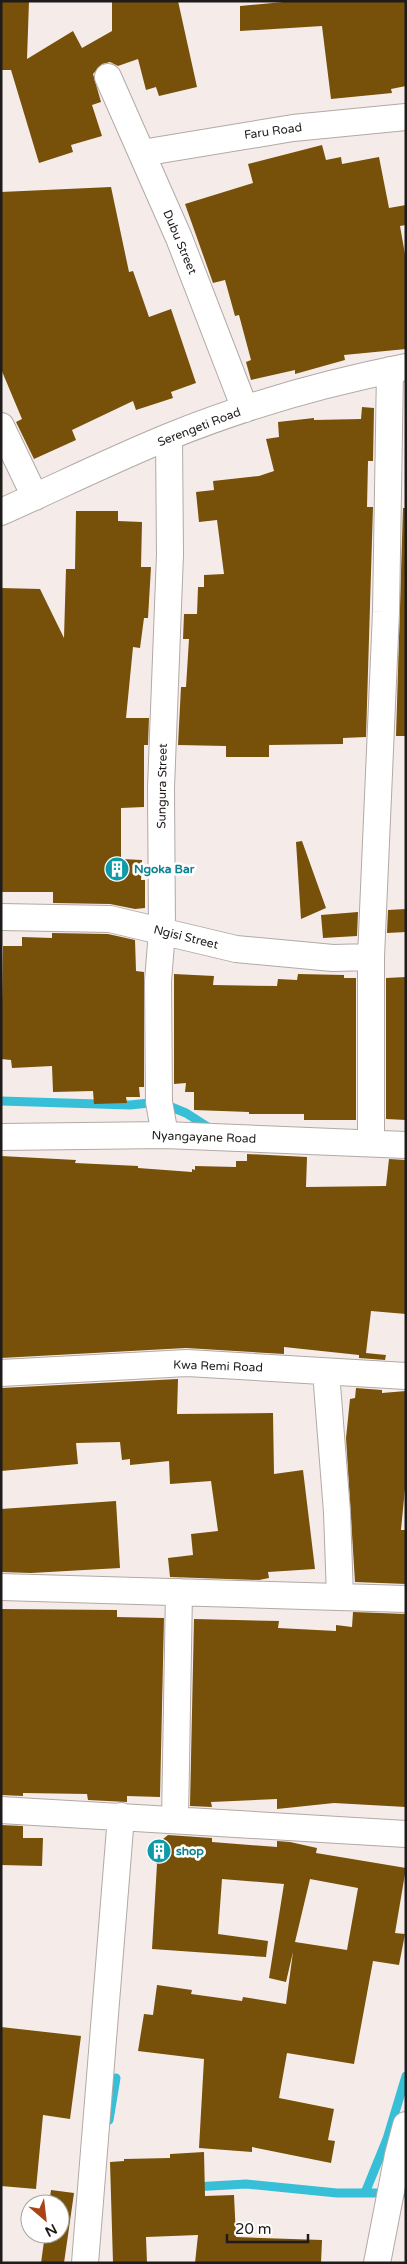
<svg xmlns="http://www.w3.org/2000/svg" width="407" height="2264" viewBox="0 0 407 2264" font-family="'Varela Round',sans-serif">
<style>
.lines{fill:none;stroke-linecap:round;stroke-linejoin:round}
.stream{stroke:#37bfd8;stroke-width:9}
.building{fill:#775009;fill-rule:evenodd}
.street-casing{stroke:#b1a9a6;stroke-width:28}
.street{stroke:#fff;stroke-width:26}
.labels{text-anchor:middle;dominant-baseline:central;stroke-width:5;stroke-linejoin:round;paint-order:stroke}
.street-label{font-size:12px;fill:#1e1b1a;stroke:#fff}
.culture-label{font-size:12px;font-weight:bold;fill:#0d838f;stroke:#fff;text-anchor:start}
</style>
<rect width="100%" height="100%" fill="#f5ece9"/>
<g class="lines">
<!-- stream -->
<path class="stream" d="M 1,1101 L 130,1105 L 159,1102 L 186,1113 L 211,1129
M 109,2120 L 116,2078
M 194,2187 L 246,2184 L 337,2193 L 406,2193
M 365,2193 L 387,2139 L 406,2076"/>
</g>
<!-- building -->
<path class="building" d="M 1,1 L 29,1 L 27,59 L 73,31 L 82,48 L 112,31 L 112,1 L 178,1 L 197,87 L 159,96 L 156,87 L 146,90 L 138,59 L 118,66 L 110,62 L 102,64 L 93,74 L 101,102 L 92,105 L 102,136 L 71,145 L 73,152 L 39,163 L 11,70 L 1,70 Z
M 294,1 L 406,1 L 406,86 L 391,89 L 392,93 L 331,99 L 322,26 L 240,31 L 240,6 Z
M 322,145 L 326,160 L 341,157 L 342,164 L 379,157 L 389,208 L 406,205 L 406,225 L 400,226 L 406,260 L 406,349 L 344,355 L 345,360 L 295,374 L 295,370 L 251,380 L 246,362 L 251,360 L 239,315 L 235,316 L 225,280 L 213,283 L 185,204 L 253,183 L 248,164 Z
M 111,187 L 129,272 L 133,271 L 149,317 L 171,309 L 196,383 L 171,392 L 173,398 L 136,410 L 133,401 L 72,430 L 76,440 L 34,459 L 16,422 L 22,419 L 1,369 L 1,192 Z
M 362,407 L 374,408 L 373,461 L 368,461 L 367,507 L 373,507 L 366,737 L 343,738 L 343,744 L 269,745 L 269,757 L 226,757 L 226,746 L 178,745 L 181,687 L 186,687 L 189,639 L 183,639 L 184,614 L 197,614 L 198,587 L 204,587 L 204,575 L 224,574 L 217,520 L 199,522 L 196,492 L 214,490 L 213,481 L 259,476 L 274,471 L 266,439 L 279,437 L 278,422 L 314,418 L 314,420 L 361,419 Z
M 403,508 L 406,508 L 406,736 L 396,736 Z
M 76,511 L 118,511 L 118,521 L 142,522 L 141,567 L 151,567 L 148,618 L 144,618 L 140,648 L 133,647 L 126,718 L 149,718 L 148,745 L 144,745 L 144,807 L 121,808 L 121,859 L 142,860 L 141,880 L 145,880 L 145,908 L 135,909 L 110,904 L 53,903 L 53,892 L 1,892 L 1,588 L 40,589 L 64,638 L 66,569 L 75,569 Z
M 302,841 L 326,908 L 301,919 L 296,842 Z
M 406,909 L 406,932 L 387,933 L 388,910 Z
M 358,912 L 357,936 L 323,938 L 321,915 Z
M 52,933 L 108,934 L 135,940 L 136,971 L 144,972 L 144,1087 L 139,1087 L 140,1097 L 126,1097 L 127,1103 L 94,1104 L 93,1091 L 53,1092 L 52,1066 L 12,1068 L 11,1060 L 1,1059 L 3,946 L 22,946 L 22,937 L 52,938 Z
M 174,974 L 214,976 L 213,985 L 277,986 L 278,979 L 297,980 L 298,974 L 344,975 L 344,978 L 356,978 L 356,1120 L 304,1120 L 304,1114 L 249,1114 L 249,1112 L 194,1110 L 194,1092 L 185,1092 L 186,1083 L 174,1084 Z
M 406,977 L 406,1120 L 386,1119 L 386,978 Z
M 247,1154 L 307,1157 L 306,1187 L 386,1186 L 389,1159 L 406,1160 L 406,1314 L 371,1311 L 366,1353 L 386,1355 L 385,1360 L 359,1358 L 359,1355 L 284,1347 L 284,1354 L 186,1348 L 1,1358 L 1,1156 L 76,1160 L 75,1163 L 138,1166 L 138,1168 L 192,1172 L 192,1169 L 195,1170 L 195,1166 L 236,1167 L 236,1161 L 247,1161 Z
M 178,1379 L 177,1414 L 273,1413 L 274,1474 L 303,1470 L 315,1569 L 268,1572 L 269,1578 L 259,1580 L 170,1577 L 168,1558 L 193,1555 L 191,1534 L 218,1531 L 211,1481 L 170,1484 L 169,1461 L 130,1465 L 130,1459 L 122,1460 L 120,1442 L 76,1443 L 78,1464 L 1,1471 L 1,1388 Z
M 356,1388 L 382,1390 L 382,1393 L 406,1391 L 406,1478 L 401,1530 L 406,1530 L 406,1584 L 355,1582 L 346,1438 L 350,1399 L 355,1398 Z
M 116,1501 L 120,1568 L 31,1573 L 1,1572 L 1,1509 Z
M 1,1609 L 117,1610 L 117,1617 L 164,1618 L 160,1797 L 127,1796 L 127,1802 L 88,1800 L 87,1794 L 23,1793 L 23,1796 L 1,1795 Z
M 353,1612 L 406,1614 L 406,1807 L 334,1803 L 277,1809 L 277,1799 L 211,1802 L 212,1807 L 190,1806 L 194,1619 L 279,1621 L 278,1628 L 336,1631 L 336,1625 L 352,1627 Z
M 1,1825 L 23,1826 L 23,1838 L 43,1838 L 42,1866 L 1,1865 Z
M 168,1835 L 212,1838 L 212,1842 L 277,1847 L 277,1841 L 290,1842 L 317,1848 L 316,1853 L 406,1868 L 395,1933 L 405,1934 L 399,1965 L 373,1961 L 354,2064 L 287,2053 L 279,2098 L 334,2109 L 328,2140 L 335,2141 L 331,2163 L 252,2147 L 252,2152 L 199,2148 L 204,2059 L 138,2051 L 144,2014 L 153,2015 L 157,1985 L 192,1990 L 191,1994 L 242,2001 L 243,1997 L 286,2004 L 293,1952 L 286,1982 L 269,1978 L 284,1884 L 222,1879 L 218,1934 L 268,1941 L 266,1957 L 152,1949 L 157,1864 L 147,1852 ZM 310,1879 L 358,1888 L 347,1950 L 295,1942 Z
M 1,2027 L 81,2036 L 70,2119 L 43,2115 L 36,2189 L 1,2186 Z
M 204,2152 L 205,2196 L 234,2195 L 236,2237 L 322,2240 L 321,2263 L 195,2263 L 198,2235 L 146,2237 L 147,2263 L 113,2263 L 110,2162 L 124,2161 L 124,2159 L 170,2158 L 170,2154 Z
M 51,2190 L 74,2193 L 64,2263 L 41,2263 L 45,2234 L 60,2234 L 60,2204 L 49,2204 Z"/>
<g class="lines">
<defs>
<path id="street" d="M 108,77 L 179,238 L 245,409
M 142,153 L 293,128 L 406,117
M 1,426 L 35,497
M 1,512 C 57,487 112,460 168,437 C 244,406 325,383 406,367
M 1,917 L 110,919 L 236,949 L 333,958 L 371,957
M 165,1135 L 159,1102 L 158,981 L 162,931 L 161,788 L 170,554 L 169,437
M 1,1137 L 165,1135 L 406,1145
M 375,1143 L 371,1136 L 371,957 L 386,612 L 390,370
M 326,1372 L 337,1512 L 340,1596
M 1,1373 L 187,1363 L 406,1376
M 1,1587 L 406,1599
M 1,1810 L 406,1834
M 175,1820 L 179,1592
M 85,2263 L 121,1816
M 377,2263 L 398,2155 L 406,2125"/>
</defs>
<!-- street casing -->
<use href="#street" class="street-casing"/>
<!-- street -->
<use href="#street" class="street"/>
</g>
<!-- icons -->
<defs>
<symbol id="building-disc" viewBox="-11 -11 22 22"><circle r="9.5" fill="#0f9aa8" stroke="#fff"/><path d="M-4-6H4V6H1V3H-1V6H-4ZM-2.5-4.3h1.7v1.8h-1.7ZM.8-4.3h1.7v1.8H.8ZM-2.5-1h1.7V.8h-1.7ZM.8-1h1.7V.8H.8Z" fill="#fff"/></symbol>
</defs>
<g fill-rule="evenodd">
<use href="#building-disc" x="103" y="855" width="28" height="28"/>
<use href="#building-disc" x="145" y="1837" width="28" height="28"/>
</g>
<g class="labels">
<!-- street labels -->
<g class="street-label">
<text transform="translate(273 131) rotate(-8)">Faru Road</text>
<text transform="translate(180 242) rotate(67)">Dubu Street</text>
<text transform="translate(199 427) rotate(-21)">Serengeti Road</text>
<text transform="translate(162 786) rotate(-89)">Sungura Street</text>
<text transform="translate(186 937) rotate(14)">Ngisi Street</text>
<text transform="translate(204 1137) rotate(2)">Nyangayane Road</text>
<text transform="translate(218 1366) rotate(2)">Kwa Remi Road</text>
</g>
<!-- culture labels -->
<g class="culture-label">
<text x="134" y="869">Ngoka Bar</text>
<text x="176" y="1851">shop</text>
</g>
</g>
<!-- border -->
<rect width="407" height="2264" fill="none" stroke="#1e1b1a" stroke-width="5"/>
<!-- north arrow -->
<g transform="translate(45 2219) rotate(152)"><circle r="24" fill="#ffffff" stroke="#a5a4a3"/>
<path d="M0-4L9 19L0 12L-9 19Z" fill="#a94418"/>
<text y="-8" font-size="14" font-weight="bold" text-anchor="middle" fill="#1e1b1a">N</text>
</g>
<!-- scale -->
<path d="M227 2234v8h81v-8" fill="none" stroke="#1e1b1a" stroke-width="2.5"/>
<text x="235" y="2234" font-size="15" fill="#1e1b1a" stroke="#ffffff" stroke-width="4" paint-order="stroke">20 m</text>
</svg>
